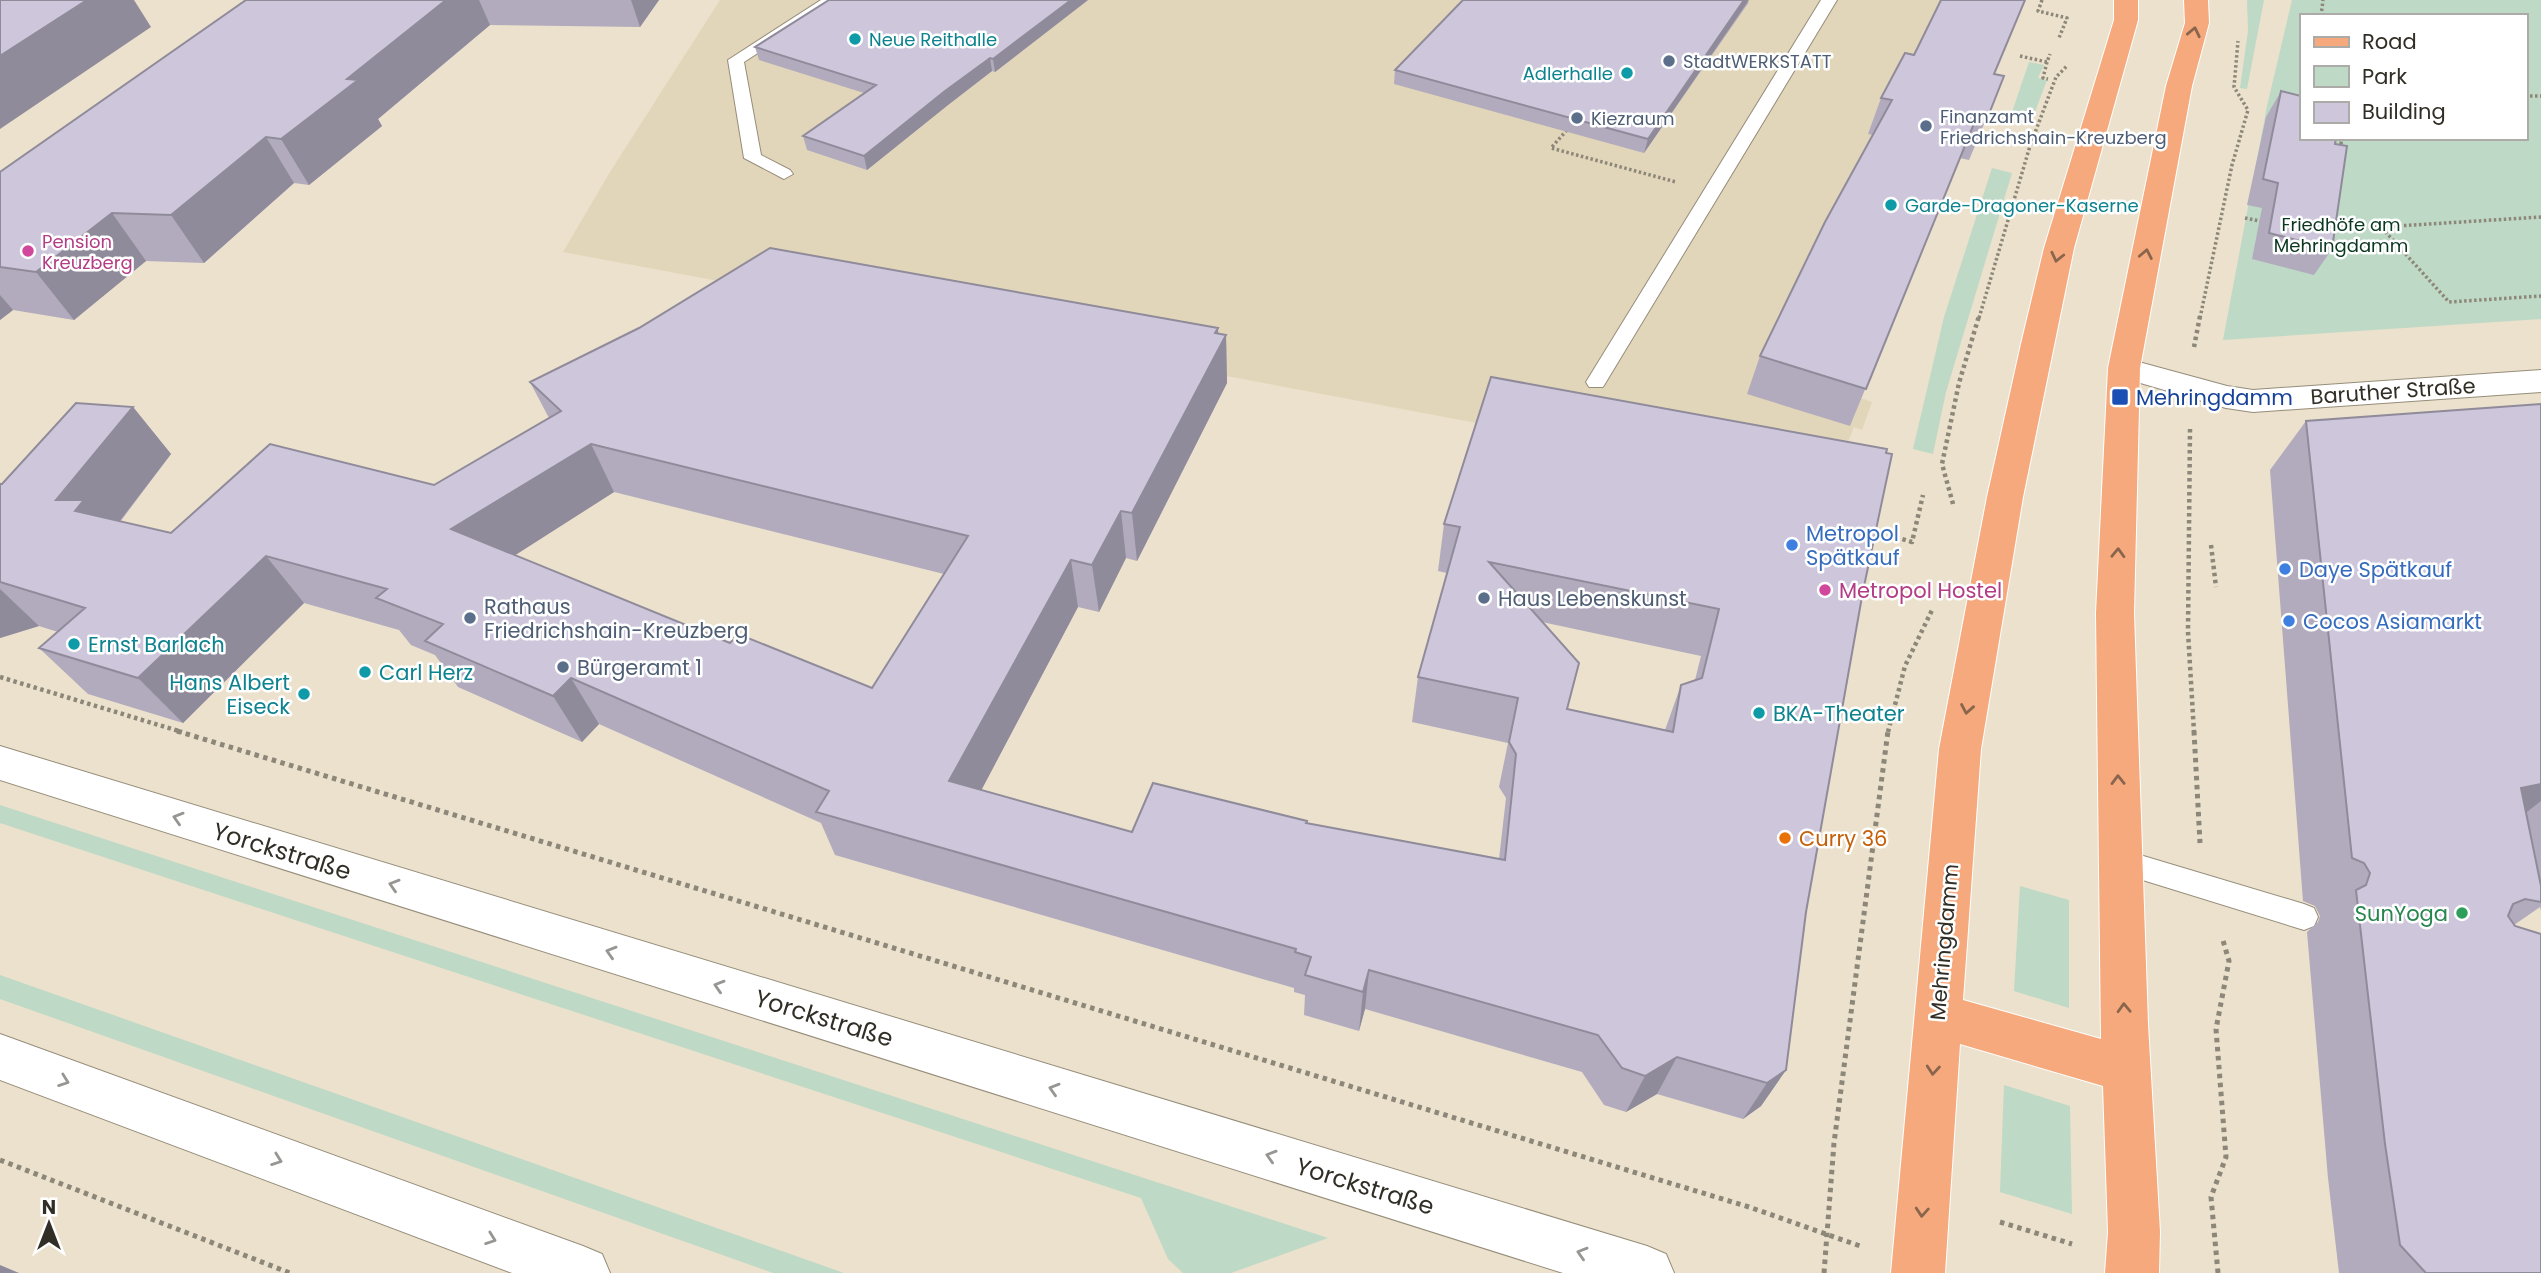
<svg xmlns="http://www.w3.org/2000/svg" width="2541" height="1273" viewBox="0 0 2541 1273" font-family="Poppins,sans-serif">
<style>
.built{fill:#e2d6ba}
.green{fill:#bed9c6;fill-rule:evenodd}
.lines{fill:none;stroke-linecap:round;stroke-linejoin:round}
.service-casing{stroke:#968d7a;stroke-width:2}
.minor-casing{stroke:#968d7a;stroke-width:2}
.secondary-casing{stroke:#968d7a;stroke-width:2}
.primary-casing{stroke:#fff;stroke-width:2}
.path-far2{stroke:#8d8779;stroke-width:3.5;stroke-dasharray:2.5 2.5;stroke-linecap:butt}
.path-far1{stroke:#8d8779;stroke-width:4.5;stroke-dasharray:3.5 3.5;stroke-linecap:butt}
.path{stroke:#8d8779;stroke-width:5;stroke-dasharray:4.5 4.5;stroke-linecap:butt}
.service{fill:#fff;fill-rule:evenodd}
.minor{fill:#fff;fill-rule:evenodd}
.secondary{fill:#fff;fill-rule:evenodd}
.primary{fill:#f6a97c;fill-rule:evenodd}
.wall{fill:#b1abbd;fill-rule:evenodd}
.shaded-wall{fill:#908b9a}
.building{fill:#cec7dc;stroke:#908b9a;stroke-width:2;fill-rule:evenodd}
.oneway{stroke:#8a654d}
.oneway2{stroke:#989692}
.culture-dot{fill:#0f9aa8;stroke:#fff;stroke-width:2.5}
.service-dot{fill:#5c6f8a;stroke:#fff;stroke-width:2.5}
.hotel-dot{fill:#d1479c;stroke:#fff;stroke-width:2.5}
.transit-dot{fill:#1a4fb4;stroke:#fff;stroke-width:2.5}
.shop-dot{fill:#3f7fe0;stroke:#fff;stroke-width:2.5}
.food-dot{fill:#e8710a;stroke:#fff;stroke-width:2.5}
.leisure-dot{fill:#2e9e5b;stroke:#fff;stroke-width:2.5}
.labels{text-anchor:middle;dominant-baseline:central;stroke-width:5;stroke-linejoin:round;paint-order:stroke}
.far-culture-label{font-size:18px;fill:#0d838f;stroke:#fff;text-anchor:start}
.far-service-label{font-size:18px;fill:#4e5e75;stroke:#fff;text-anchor:start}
.far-park-label{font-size:18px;fill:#09371f;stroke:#fff}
.far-hotel-label{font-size:18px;fill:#b23c85;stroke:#fff;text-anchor:start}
.street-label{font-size:21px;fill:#312e26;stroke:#fff}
.transit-label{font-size:21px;fill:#164399;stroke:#fff;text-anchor:start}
.shop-label{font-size:21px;fill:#366cbe;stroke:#fff;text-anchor:start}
.hotel-label{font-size:21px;fill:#b23c85;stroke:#fff;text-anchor:start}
.service-label{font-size:21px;fill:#4e5e75;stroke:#fff;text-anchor:start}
.culture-label{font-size:21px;fill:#0d838f;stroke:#fff;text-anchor:start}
.food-label{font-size:21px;fill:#c56008;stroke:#fff;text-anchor:start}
.leisure-label{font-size:21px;fill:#27864d;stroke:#fff;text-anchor:end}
.near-street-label{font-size:24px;fill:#312e26;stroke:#fff}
</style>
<rect width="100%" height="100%" fill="#ebe1cc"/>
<!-- built -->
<path class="built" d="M 720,0 L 2025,0 L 1980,109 L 1977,142 L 1969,160 L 1960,158 L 1861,398 L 1872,402 L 1862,430 L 1854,427 L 1830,489 L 563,252 L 610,172 Z"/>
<!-- green -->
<path class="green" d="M 2247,0 L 2264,0 L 2247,89 L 2240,88 L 2248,31 Z
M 2292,0 L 2541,0 L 2541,319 L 2223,340 L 2267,106 ZM 2301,16 L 2525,16 L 2525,138 L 2301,138 Z
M 2029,62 L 2044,65 L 2038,78 L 2047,80 L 2032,120 L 2011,115 Z
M 1992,168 L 2012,173 L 1946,392 L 1933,454 L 1913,449 L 1944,317 Z
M 0,805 L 1328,1238 L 1231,1273 L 1183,1273 L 1168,1259 L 1141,1198 L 0,823 Z
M 2020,886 L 2069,900 L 2069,1008 L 2014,991 Z
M 0,975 L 844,1273 L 773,1273 L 0,999 Z
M 2004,1085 L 2070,1106 L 2072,1214 L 2000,1192 Z"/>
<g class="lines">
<defs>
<path id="service" d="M 821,0 L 839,0 L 744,62 L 761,155 L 790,170 L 793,174 L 784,179 L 744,158 L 728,60 Z
M 1821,0 L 1837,0 L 1603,387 L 1589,387 L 1586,382 Z
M 2120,849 L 2304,904 L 2314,908 L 2318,917 L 2314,926 L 2304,930 L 2120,873 L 2110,870 L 2106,861 L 2110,852 Z"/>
<path id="minor" d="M 2124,358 L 2227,386 L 2253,390 L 2541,370 L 2541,392 L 2253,412 L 2226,408 L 2113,375 L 2108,368 L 2113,361 Z"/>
<path id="secondary" d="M 0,746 L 1647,1246 L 1666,1254 L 1674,1273 L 1563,1273 L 0,780 Z
M 0,1034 L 583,1246 L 602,1254 L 610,1273 L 512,1273 L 0,1080 Z"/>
<path id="primary" d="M 2114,0 L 2138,0 L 2138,20 L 2074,248 L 2023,497 L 1981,749 L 1963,1000 L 2101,1039 L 2096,613 L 2108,368 L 2166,86 L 2185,23 L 2184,0 L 2208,0 L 2209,23 L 2192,86 L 2140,368 L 2134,613 L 2148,1024 L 2160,1232 L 2159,1273 L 2105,1273 L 2108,1232 L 2103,1086 L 1960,1044 L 1945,1273 L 1891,1273 L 1939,749 L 1987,497 L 2021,344 L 2044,248 L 2114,20 Z"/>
</defs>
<!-- service casing -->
<use href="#service" class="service-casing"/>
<!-- minor casing -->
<use href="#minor" class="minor-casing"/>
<!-- secondary casing -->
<use href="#secondary" class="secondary-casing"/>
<!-- primary casing -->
<use href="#primary" class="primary-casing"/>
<!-- path-far2 -->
<path class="path-far2" d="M 2042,0 L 2038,11 L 2067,18 L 2059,38
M 2321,16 L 2323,0
M 2020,56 L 2047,62 L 2050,54
M 2047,62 L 2043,78 L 2048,79
M 2525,96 L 2541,96
M 1567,130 L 1551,148 L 1676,182
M 2340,149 L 2342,138
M 2245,218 L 2265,222
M 2329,227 L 2381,227 L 2541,217
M 2382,228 L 2449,302 L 2541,296
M 1979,318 L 2030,146 L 2056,77 L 2067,66
M 2200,318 L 2232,165 L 2248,110 L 2234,87 L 2238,41"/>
<!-- path-far1 -->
<path class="path-far1" d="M 2194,347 L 2200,316
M 2190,429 L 2188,632 L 2194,732
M 1953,504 L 1942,464 L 1959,383 L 1979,316
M 1889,535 L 1912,542 L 1923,495
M 2211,545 L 2216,587
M 0,677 L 182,732
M 1888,732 L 1905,666 L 1933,608"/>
<!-- path -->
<path class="path" d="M 177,731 L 1749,1207 L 1863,1247
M 2194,731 L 2200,843
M 0,1160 L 290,1273
M 2000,1222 L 2072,1244
M 1824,1273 L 1834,1143 L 1888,731
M 2218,1273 L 2211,1197 L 2226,1157 L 2216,1029 L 2229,961 L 2222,937"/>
<!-- service -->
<use href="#service" class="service"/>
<!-- minor -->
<use href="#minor" class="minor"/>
<!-- secondary -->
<use href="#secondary" class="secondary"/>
<!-- primary -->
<use href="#primary" class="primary"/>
</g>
<!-- wall -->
<path class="wall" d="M 246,0 L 659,0 L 640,27 L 490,25 L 378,119 L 382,126 L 309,185 L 294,183 L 204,263 L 146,261 L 74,320 L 13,310 L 0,320 L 0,172 Z
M 1088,0 L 995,72 L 992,71 L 948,105 L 867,170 L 807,150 L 803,136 L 864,93 L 759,60 L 755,47 Z
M 1749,2 L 1644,153 L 1394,84 L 1395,70 Z
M 1994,74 L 2004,76 L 1969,160 L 1960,158 L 1850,426 L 1747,394 L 1760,356 L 1873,135 L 1868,134 L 1881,98 Z
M 2281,91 L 2335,144 L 2332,249 L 2314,275 L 2252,259 L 2262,208 L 2247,205 L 2266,117 Z
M 1218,333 L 1226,335 L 1227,383 L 1137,561 L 1126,558 L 1099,612 L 1078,607 L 981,790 L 1132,832 L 1306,823 L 1499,859 L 1506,798 L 1499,787 L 1508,743 L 1412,722 L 1418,677 L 1447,573 L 1438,571 L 1444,524 L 1863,591 L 1806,912 L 1786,1070 L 1761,1106 L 1743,1119 L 1657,1094 L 1626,1112 L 1604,1105 L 1582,1072 L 1365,1009 L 1359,1031 L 1304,1015 L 1305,995 L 1294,992 L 1294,988 L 835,855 L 821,823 L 599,724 L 582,742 L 458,687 L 435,655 L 411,645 L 399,630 L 304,603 L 183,723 L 88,694 L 39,648 L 58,632 L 39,626 L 0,638 L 0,484 L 2,484 L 133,407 L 171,454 L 120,522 L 171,533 L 434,485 L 549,418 L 530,382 ZM 614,492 L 944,574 L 872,688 L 730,643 L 515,555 ZM 1542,622 L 1701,656 L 1695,680 L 1681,685 L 1665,730 L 1567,709 Z
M 2541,404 L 2541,911 L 2540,907 L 2514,925 L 2541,1273 L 2339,1273 L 2328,1178 L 2307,932 L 2318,922 L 2320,916 L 2315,906 L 2303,901 L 2270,470 L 2306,421 Z"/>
<!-- shaded-wall -->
<path class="shaded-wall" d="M 87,0 L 134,0 L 151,27 L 0,129 L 0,56 Z
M 446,0 L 479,0 L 490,25 L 378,119 L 382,126 L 309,185 L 281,139 L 347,79 Z
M 631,0 L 659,0 L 640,27 Z
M 1071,0 L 1088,0 L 995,72 L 993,59 Z
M 1744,0 L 1749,0 L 1644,153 L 1648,139 Z
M 990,58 L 992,71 L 948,105 L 867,170 L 864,156 L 945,91 Z
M 266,137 L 294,183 L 204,263 L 171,215 Z
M 112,213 L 146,261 L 74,320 L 36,272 Z
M 0,295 L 13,310 L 0,320 Z
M 1218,328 L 1219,348 L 1226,335 L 1227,383 L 1137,561 L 1132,513 Z
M 133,407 L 171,454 L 112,531 L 127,548 L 56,500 Z
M 591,444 L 614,492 L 481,577 L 451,529 Z
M 1121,511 L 1126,558 L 1099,612 L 1092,565 Z
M 266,556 L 304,603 L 183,723 L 138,678 Z
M 1071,560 L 1078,607 L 963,825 L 949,781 Z
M 0,589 L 39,626 L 0,638 Z
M 571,678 L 599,724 L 582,742 L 553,696 Z
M 2541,784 L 2541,801 L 2514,822 L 2521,788 Z
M 1369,970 L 1365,1009 L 1359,1031 L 1363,992 Z
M 1677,1057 L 1657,1094 L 1626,1112 L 1645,1076 Z
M 1786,1070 L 1761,1106 L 1743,1119 L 1767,1083 Z
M 0,1265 L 19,1273 L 0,1273 Z"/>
<!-- building -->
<path class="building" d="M 0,0 L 87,0 L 0,56 Z
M 246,0 L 446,0 L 347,79 L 358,80 L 281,139 L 266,137 L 171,215 L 112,213 L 36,272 L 0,267 L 0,172 Z
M 829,0 L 1071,0 L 993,59 L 990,58 L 945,91 L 864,156 L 803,136 L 876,85 L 755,47 Z
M 1463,0 L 1744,0 L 1648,139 L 1395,70 Z
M 1941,0 L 2025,0 L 1994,74 L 2004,76 L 1985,124 L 1975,121 L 1866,389 L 1760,356 L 1825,222 L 1892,100 L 1881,98 L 1905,53 L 1914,55 Z
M 2281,91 L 2301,96 L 2301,138 L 2336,138 L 2335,144 L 2347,146 L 2332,249 L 2269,233 L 2278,183 L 2263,179 Z
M 770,248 L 1218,328 L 1215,333 L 1226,335 L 1132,513 L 1121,511 L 1092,565 L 1071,560 L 949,781 L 1132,832 L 1153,783 L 1307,821 L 1306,823 L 1505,860 L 1516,754 L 1509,742 L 1518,698 L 1418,677 L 1460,527 L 1444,524 L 1491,377 L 1887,449 L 1886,453 L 1892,454 L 1863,591 L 1806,912 L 1786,1070 L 1767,1083 L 1677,1057 L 1645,1076 L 1622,1068 L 1598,1035 L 1369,970 L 1363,992 L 1305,975 L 1311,957 L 1295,952 L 1296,949 L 816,812 L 829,791 L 571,678 L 553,696 L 425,641 L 443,624 L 376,598 L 387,589 L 266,556 L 138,678 L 39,648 L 85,608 L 0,582 L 0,484 L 2,484 L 76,403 L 133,407 L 56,500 L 84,500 L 75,511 L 171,533 L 270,444 L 434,485 L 561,411 L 530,382 L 639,328 ZM 591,444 L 968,536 L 872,688 L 738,634 L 730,643 L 451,529 ZM 1489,562 L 1719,609 L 1702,678 L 1681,685 L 1673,732 L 1567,709 L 1579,663 Z
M 2541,404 L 2541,784 L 2521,788 L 2541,886 L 2541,902 L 2525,899 L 2513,904 L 2508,916 L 2515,926 L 2541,934 L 2541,1273 L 2426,1273 L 2400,1245 L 2385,1144 L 2356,890 L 2366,885 L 2370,873 L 2364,863 L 2352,858 L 2306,421 Z"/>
<!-- one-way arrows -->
<defs><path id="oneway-chevron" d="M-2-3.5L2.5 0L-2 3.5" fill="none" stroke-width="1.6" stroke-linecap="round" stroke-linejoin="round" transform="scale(1.75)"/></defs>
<g class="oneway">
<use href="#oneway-chevron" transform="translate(2194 32) rotate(-78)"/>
<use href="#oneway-chevron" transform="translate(2146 254) rotate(-79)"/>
<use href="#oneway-chevron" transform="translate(2057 257) rotate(103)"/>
<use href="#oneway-chevron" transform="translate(2118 553) rotate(-88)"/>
<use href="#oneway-chevron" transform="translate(1967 709) rotate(100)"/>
<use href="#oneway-chevron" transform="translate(2118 780) rotate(-91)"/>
<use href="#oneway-chevron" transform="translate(2124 1008) rotate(-92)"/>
<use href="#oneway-chevron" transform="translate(1933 1070) rotate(95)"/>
<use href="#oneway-chevron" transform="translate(1922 1212) rotate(94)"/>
</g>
<g class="oneway2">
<use href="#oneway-chevron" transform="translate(178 818) rotate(-163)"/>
<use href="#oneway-chevron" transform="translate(394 885) rotate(-163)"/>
<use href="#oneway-chevron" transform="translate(611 952) rotate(-163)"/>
<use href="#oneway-chevron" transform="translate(719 986) rotate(-163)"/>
<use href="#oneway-chevron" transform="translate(64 1081) rotate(20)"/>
<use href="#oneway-chevron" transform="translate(1054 1089) rotate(-163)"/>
<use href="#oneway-chevron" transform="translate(1271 1156) rotate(-163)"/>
<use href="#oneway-chevron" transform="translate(277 1160) rotate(20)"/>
<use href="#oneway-chevron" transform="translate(491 1239) rotate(20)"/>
<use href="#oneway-chevron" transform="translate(1582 1253) rotate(-163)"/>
</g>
<!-- markers -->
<g class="culture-dot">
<circle cx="855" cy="39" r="7"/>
<circle cx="1627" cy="73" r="7"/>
<circle cx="1891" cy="205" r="7"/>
<circle cx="74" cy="644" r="7"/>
<circle cx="365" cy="672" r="7"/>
<circle cx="304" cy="694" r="7"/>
<circle cx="1759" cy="713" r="7"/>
</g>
<g class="service-dot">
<circle cx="1669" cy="61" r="7"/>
<circle cx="1577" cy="118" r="7"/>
<circle cx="1926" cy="126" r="7"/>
<circle cx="1484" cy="598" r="7"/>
<circle cx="470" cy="618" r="7"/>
<circle cx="563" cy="667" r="7"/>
</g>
<g class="hotel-dot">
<circle cx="28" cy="251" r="7"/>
<circle cx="1825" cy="590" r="7"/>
</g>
<rect class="transit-dot" x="2111" y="388" width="18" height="18" rx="3.5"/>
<g class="shop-dot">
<circle cx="1792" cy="545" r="7"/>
<circle cx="2285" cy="569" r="7"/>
<circle cx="2289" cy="621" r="7"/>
</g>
<circle class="food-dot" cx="1785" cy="838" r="7"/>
<circle class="leisure-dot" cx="2462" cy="913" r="7"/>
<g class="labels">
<!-- far-culture labels -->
<g class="far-culture-label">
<text x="869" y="39">Neue Reithalle</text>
<text x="1613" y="73" text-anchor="end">Adlerhalle</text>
<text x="1905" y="205">Garde-Dragoner-Kaserne</text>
</g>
<!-- far-service labels -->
<g class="far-service-label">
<text x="1683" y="61">StadtWERKSTATT</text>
<text x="1940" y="116">Finanzamt<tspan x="1940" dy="21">Friedrichshain-Kreuzberg</tspan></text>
<text x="1591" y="118">Kiezraum</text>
</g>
<!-- far-park labels -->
<g class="far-park-label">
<text x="2341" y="224">Friedhöfe am<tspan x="2341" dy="21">Mehringdamm</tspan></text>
</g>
<!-- far-hotel labels -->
<g class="far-hotel-label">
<text x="42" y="241">Pension<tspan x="42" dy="21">Kreuzberg</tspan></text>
</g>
<!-- street labels -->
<g class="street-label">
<text transform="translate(2393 391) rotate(-4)">Baruther Straße</text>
<text transform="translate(1944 942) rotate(-85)">Mehringdamm</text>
</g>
<!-- transit labels -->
<g class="transit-label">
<text x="2136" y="397">Mehringdamm</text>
</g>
<!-- shop labels -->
<g class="shop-label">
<text x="1806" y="533">Metropol<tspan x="1806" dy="24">Spätkauf</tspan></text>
<text x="2299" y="569">Daye Spätkauf</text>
<text x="2303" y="621">Cocos Asiamarkt</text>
</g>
<!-- hotel labels -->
<g class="hotel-label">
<text x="1839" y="590">Metropol Hostel</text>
</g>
<!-- service labels -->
<g class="service-label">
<text x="1498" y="598">Haus Lebenskunst</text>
<text x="484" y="606">Rathaus<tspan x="484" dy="24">Friedrichshain-Kreuzberg</tspan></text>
<text x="577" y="667">Bürgeramt 1</text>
</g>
<!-- culture labels -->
<g class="culture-label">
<text x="88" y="644">Ernst Barlach</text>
<text x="379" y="672">Carl Herz</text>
<text x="290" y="682" text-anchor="end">Hans Albert<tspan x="290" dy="24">Eiseck</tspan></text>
<text x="1773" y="713">BKA-Theater</text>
</g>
<!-- food labels -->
<g class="food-label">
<text x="1799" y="838">Curry 36</text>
</g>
<!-- leisure labels -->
<g class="leisure-label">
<text x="2448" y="913">SunYoga</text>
</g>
<!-- near-street labels -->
<g class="near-street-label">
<text transform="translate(282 851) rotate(17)">Yorckstraße</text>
<text transform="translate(824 1018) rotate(17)">Yorckstraße</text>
<text transform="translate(1365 1186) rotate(17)">Yorckstraße</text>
</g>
</g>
<!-- legend -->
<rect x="2300" y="14" width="228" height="126" fill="#ffffff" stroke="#adaba8" stroke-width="2"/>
<rect x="2314" y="37" width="35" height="10" fill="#f6a97c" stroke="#adaba8" stroke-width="2"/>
<text x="2362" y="49" font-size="21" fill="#312e26">Road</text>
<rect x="2314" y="66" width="35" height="21" fill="#bed9c6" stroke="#adaba8" stroke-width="2"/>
<text x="2362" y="84" font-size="21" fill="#312e26">Park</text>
<rect x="2314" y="102" width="35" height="21" fill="#cec7dc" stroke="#adaba8" stroke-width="2"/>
<text x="2362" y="119" font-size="21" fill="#312e26">Building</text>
<!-- north arrow -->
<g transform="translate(49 1224)" stroke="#ffffff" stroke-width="5" paint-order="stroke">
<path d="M0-5L12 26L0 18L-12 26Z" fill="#312e26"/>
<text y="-10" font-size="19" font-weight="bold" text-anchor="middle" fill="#312e26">N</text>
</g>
</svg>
